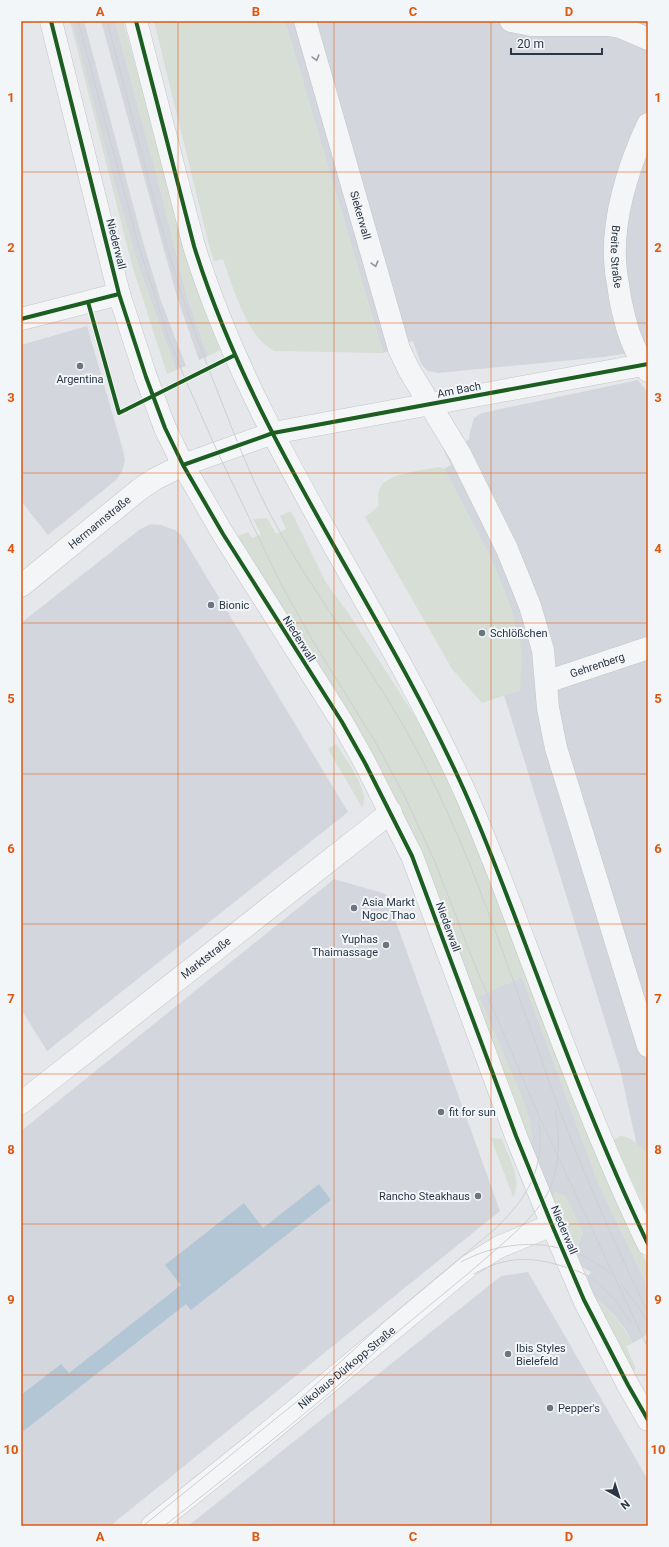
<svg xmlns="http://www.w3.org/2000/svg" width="669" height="1547" viewBox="0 0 669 1547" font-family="Roboto,sans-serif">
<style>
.built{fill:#d3d7dd}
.green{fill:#d6ded5}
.water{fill:#b3c6d6}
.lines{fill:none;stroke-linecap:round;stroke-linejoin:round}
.street-casing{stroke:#c3c5c8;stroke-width:23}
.street{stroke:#f4f5f7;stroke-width:22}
.tram{stroke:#cdcfd2;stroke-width:1}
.cycleway-casing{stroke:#f3f6f9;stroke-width:6}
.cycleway{stroke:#1b5e20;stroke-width:4}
.oneway{stroke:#8f969e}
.grid{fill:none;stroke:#de570f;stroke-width:1;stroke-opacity:0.55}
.poi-dot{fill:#6b747f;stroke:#f3f6f9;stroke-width:1.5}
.labels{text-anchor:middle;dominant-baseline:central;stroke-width:4;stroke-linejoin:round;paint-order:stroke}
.street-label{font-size:11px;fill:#2a3645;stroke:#f3f6f9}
.poi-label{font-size:11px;fill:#2a3645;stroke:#f3f6f9;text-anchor:start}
.neatline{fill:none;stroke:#de570f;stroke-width:1.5}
.grid-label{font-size:13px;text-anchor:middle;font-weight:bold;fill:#de570f}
</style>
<rect width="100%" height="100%" fill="#e5e7ea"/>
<!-- built -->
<path class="built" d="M 72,21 L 84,21 L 143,242 L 161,301 L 186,366 L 176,370 L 138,265 L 115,185 Z
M 101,21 L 115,21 L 156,173 L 186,293 L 208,356 L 199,360 L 177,297 Z
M 285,21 L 648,21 L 648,350 L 604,357 L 438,373 L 428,371 L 421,364 L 413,341 L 390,347 L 389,351 L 383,353 Z
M 87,326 L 123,450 L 125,461 L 122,471 L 116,480 L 48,535 L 21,501 L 21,345 Z
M 638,380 L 646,390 L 648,390 L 648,1178 L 640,1160 L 620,1069 L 504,695 L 520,690 L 508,601 L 490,556 L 444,469 L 451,465 L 443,449 L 469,440 L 470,432 L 474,418 L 482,413 Z
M 150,524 L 161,525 L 175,530 L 182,536 L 348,812 L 47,1051 L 21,1009 L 21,623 L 139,530 Z
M 334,879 L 386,894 L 500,1211 L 110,1526 L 21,1526 L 21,1131 Z
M 522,977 L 599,1185 L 648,1287 L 648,1334 L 633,1343 L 625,1329 L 613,1314 L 591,1293 L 584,1283 L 591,1272 L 578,1265 L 574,1255 L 583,1232 L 550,1203 L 532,1151 L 532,1140 L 530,1123 L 522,1098 L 479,996 Z
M 528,1272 L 648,1480 L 648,1526 L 188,1526 L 501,1276 Z"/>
<!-- green -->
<path class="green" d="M 70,21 L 72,21 L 115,185 L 138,265 L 176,370 L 167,374 L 132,265 Z
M 115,21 L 123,21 L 198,290 L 210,325 L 221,350 L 208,356 L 186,293 L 156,173 Z
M 154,21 L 285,21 L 383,353 L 275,351 C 247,338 233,287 223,259 L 214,261 L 208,241 Z
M 440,467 L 444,469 L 490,556 L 511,608 L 519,637 L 522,654 L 520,690 L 482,703 L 452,669 L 365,517 L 379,506 C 378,499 377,491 382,485 C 391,473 425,470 440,467 Z
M 291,511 L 326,583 L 347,611 L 414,715 L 444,765 L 625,1219 L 648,1266 L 648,1287 L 599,1185 L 522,977 L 479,996 C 489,1018 498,1040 507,1062 C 519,1091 534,1119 532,1151 L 445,918 L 449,916 L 443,900 L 439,901 L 294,632 L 238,536 L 248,532 L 252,538 L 261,534 L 253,519 L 267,518 L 276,534 L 286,529 L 280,516 Z
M 336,744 C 344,756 372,794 362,807 L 328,749 Z
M 620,1136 C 631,1136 640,1147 648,1154 L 648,1215 L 615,1144 L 614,1140 Z
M 491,1138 L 502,1139 C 508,1156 523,1180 513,1197 Z
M 555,1191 L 566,1196 L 583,1232 L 576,1248 L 568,1245 L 550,1203 Z
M 591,1293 C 608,1307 621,1323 633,1343 L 626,1346 L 636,1369 L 630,1373 Z"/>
<!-- water -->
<path class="water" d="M 319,1184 L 331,1200 L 191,1310 L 186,1304 L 21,1433 L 21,1395 L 61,1364 L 69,1373 L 181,1285 L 165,1265 L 244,1203 L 263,1228 Z"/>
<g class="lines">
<defs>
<g id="street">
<path d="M 51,21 L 119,294 L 146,377 L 165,428 L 183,465 L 223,534 L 342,722 L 365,763 L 412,856 L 516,1136 L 552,1225 L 584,1300 L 628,1385 L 648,1420"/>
<path d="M 136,21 L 194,246 C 253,437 376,599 459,779 C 481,826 499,875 517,922 C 558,1031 598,1140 648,1244"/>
<path id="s1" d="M 305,21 L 399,349 L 409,370 L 460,454 L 507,549 L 530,606 L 543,650 L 548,708 L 556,748 L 648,1046"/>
<path d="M 511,21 L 531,25 L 609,25 L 620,27 L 648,39"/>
<path id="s2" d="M 648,124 C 628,167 610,223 616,271 C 617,280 619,289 620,298 C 626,327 631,346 648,371"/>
<path d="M 21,319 L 119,294"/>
<path id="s3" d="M 21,586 L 140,489 L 155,479 L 183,465 L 273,433 L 648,364"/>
<path id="s4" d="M 546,682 L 648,648"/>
<path id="s5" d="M 21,1103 L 391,812"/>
<path id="s6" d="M 152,1526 L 258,1441 L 470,1265 L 499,1247 L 552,1225"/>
</g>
</defs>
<!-- street casing -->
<use href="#street" class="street-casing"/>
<!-- street -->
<use href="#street" class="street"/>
<!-- tram -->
<path class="tram" d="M 78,21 L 139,247 L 170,342 L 186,381 L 218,453 L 280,582 L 314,643 L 376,743 L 404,795 L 435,862 L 476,968 L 538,1114 L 648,1348
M 107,21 C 131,110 152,201 180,289 C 191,323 204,357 217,390 C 233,431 248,471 268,510 C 312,596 376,670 420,756 C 470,851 503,954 540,1055 C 544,1065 546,1075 550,1084 C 578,1162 612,1238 648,1313
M 461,1262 C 509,1236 569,1238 611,1274
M 474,1274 C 505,1256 532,1256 565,1267 C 572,1269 581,1272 588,1276 C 606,1288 619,1304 631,1323
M 621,1284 L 638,1306 L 648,1323
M 143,1526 L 300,1399 L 385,1321 L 496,1228 C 527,1198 545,1169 539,1124
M 164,1526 C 219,1483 274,1439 327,1395 C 350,1376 372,1354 395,1334 C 427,1307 460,1281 492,1253 C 511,1236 531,1220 545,1198 C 560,1173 561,1138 555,1110"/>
<defs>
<path id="cycleway" d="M 51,21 L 119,294 L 146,377 L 165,428 L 183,465 L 223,534 L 342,722 L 365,763 L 412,856 L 516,1136 L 552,1225 L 584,1300 L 628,1385 L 648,1420
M 136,21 L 194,246 C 253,437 376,599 459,779 C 481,826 499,875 517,922 C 558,1031 598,1140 648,1244
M 88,302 L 119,413 L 235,355
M 21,319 L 119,294
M 183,465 L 273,433 L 648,364"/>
</defs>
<!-- cycleway casing -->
<use href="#cycleway" class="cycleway-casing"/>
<!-- cycleway -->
<use href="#cycleway" class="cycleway"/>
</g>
<!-- one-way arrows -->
<defs><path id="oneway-chevron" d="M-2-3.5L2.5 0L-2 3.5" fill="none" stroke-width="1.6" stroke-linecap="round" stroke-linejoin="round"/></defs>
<g class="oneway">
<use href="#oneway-chevron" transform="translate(316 58) rotate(74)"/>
<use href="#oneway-chevron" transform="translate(375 264) rotate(74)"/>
</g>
<!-- grid -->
<path class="grid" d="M 178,21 L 178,1526M 334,21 L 334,1526M 491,21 L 491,1526M 21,172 L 648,172M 21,323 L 648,323M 21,473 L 648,473M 21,623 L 648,623M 21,774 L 648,774M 21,924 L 648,924M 21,1074 L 648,1074M 21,1224 L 648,1224M 21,1375 L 648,1375"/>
<!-- markers -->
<g class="poi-dot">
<circle cx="80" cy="366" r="4"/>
<circle cx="211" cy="605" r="4"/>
<circle cx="482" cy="633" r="4"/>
<circle cx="354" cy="908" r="4"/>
<circle cx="386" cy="945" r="4"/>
<circle cx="441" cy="1112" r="4"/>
<circle cx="478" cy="1196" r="4"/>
<circle cx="508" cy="1354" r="4"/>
<circle cx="550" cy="1408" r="4"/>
</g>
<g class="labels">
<!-- street labels -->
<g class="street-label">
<text stroke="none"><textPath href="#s1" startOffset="202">Siekerwall</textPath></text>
<text transform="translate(116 244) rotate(76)">Niederwall</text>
<text stroke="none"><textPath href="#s2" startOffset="138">Breite Straße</textPath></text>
<text transform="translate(459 390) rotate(-11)">Am Bach</text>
<text stroke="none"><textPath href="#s3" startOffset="101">Hermannstraße</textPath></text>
<text transform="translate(299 639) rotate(58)">Niederwall</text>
<text stroke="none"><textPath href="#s4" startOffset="54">Gehrenberg</textPath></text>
<text transform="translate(448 927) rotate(70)">Niederwall</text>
<text stroke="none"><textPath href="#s5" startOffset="235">Marktstraße</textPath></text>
<text transform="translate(564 1230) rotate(67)">Niederwall</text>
<text stroke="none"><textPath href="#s6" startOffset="251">Nikolaus-Dürkopp-Straße</textPath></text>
</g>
<!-- poi labels -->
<g class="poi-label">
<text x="80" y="379" text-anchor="middle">Argentina</text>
<text x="219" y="605">Bionic</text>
<text x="490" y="633">Schlößchen</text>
<text x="362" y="902">Asia Markt<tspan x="362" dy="13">Ngoc Thao</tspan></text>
<text x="378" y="939" text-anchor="end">Yuphas<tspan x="378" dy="13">Thaimassage</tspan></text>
<text x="449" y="1112">fit for sun</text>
<text x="470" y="1196" text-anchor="end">Rancho Steakhaus</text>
<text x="516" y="1348">Ibis Styles<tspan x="516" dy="13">Bielefeld</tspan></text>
<text x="558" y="1408">Pepper's</text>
</g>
</g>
<!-- border -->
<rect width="669" height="1547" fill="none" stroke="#f3f6f9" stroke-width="44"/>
<!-- north arrow -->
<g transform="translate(619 1497) rotate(141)" stroke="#f3f6f9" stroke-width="3" paint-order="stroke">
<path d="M0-3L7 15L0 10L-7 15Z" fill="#2a3645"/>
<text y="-6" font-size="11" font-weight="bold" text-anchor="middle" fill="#2a3645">N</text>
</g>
<!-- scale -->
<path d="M511 48v6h91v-6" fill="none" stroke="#2a3645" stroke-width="2"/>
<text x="517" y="48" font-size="12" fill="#2a3645" stroke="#f3f6f9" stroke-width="3" paint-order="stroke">20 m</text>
<rect x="22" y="22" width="625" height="1503" class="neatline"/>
<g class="grid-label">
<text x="100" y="16">A</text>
<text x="256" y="16">B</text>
<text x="413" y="16">C</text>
<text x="569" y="16">D</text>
<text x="11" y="102">1</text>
<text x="658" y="102">1</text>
<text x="11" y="252">2</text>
<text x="658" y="252">2</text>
<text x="11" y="402">3</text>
<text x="658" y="402">3</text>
<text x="11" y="553">4</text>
<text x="658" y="553">4</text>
<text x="11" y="703">5</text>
<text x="658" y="703">5</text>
<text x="11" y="853">6</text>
<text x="658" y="853">6</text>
<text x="11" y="1003">7</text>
<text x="658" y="1003">7</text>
<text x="11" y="1154">8</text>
<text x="658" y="1154">8</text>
<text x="11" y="1304">9</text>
<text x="658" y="1304">9</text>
<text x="11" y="1454">10</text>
<text x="658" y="1454">10</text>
<text x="100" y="1541">A</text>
<text x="256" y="1541">B</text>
<text x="413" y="1541">C</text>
<text x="569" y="1541">D</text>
</g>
</svg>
